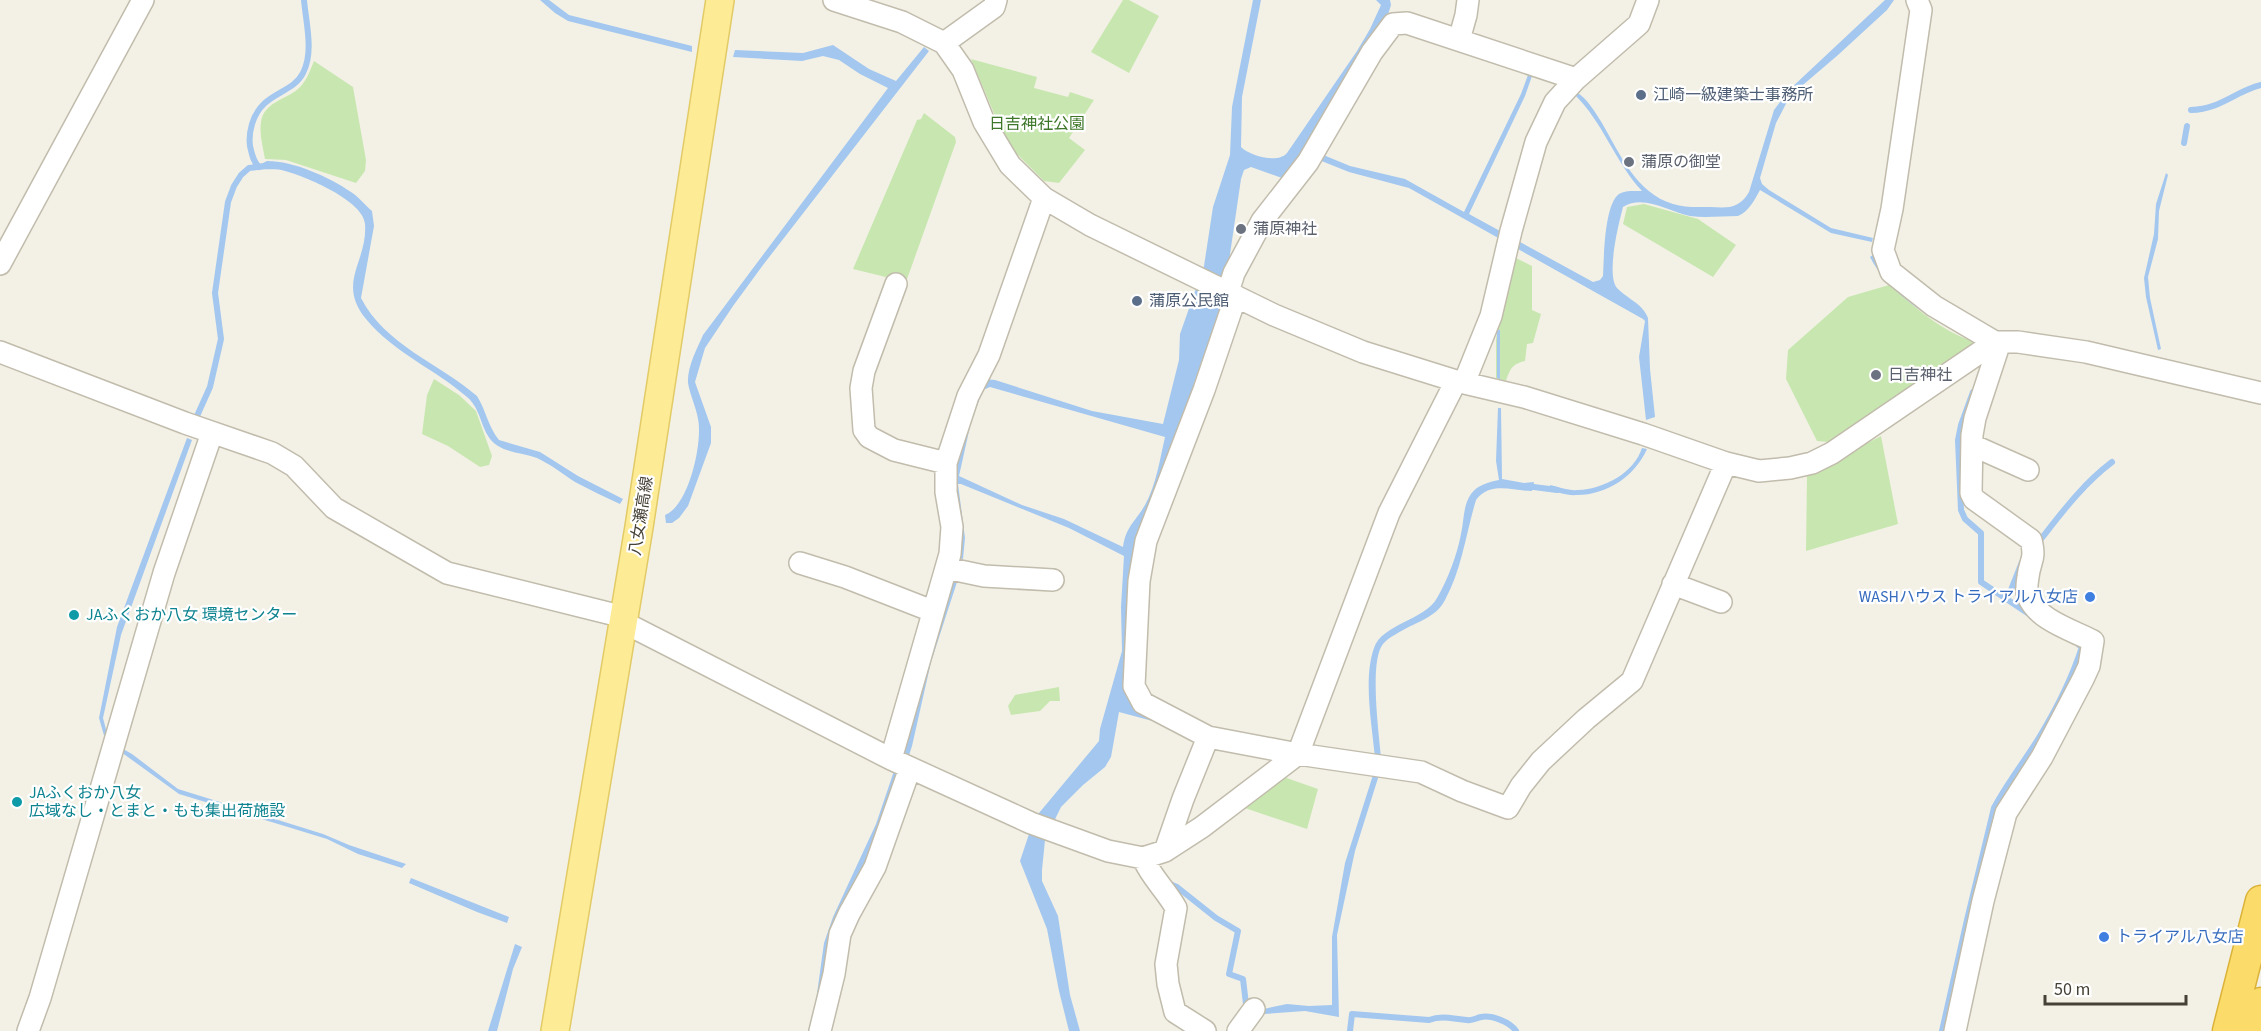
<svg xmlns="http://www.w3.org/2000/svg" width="2261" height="1031" viewBox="0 0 2261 1031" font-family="'Source Sans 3','Noto Sans JP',sans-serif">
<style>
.green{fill:#c8e7b0}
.water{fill:#a3c7ef;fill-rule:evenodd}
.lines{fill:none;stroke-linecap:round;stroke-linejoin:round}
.stream{stroke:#a3c7ef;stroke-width:6}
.minor-casing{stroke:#c1bcac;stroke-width:24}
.major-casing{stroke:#e2cb66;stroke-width:30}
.highway-casing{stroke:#dbb238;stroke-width:33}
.minor{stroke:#fff;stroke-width:21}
.major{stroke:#fdeb96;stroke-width:27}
.highway{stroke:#fbdb69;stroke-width:30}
.service-dot{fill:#5c6f8a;stroke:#fff;stroke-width:2}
.worship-dot{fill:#6b7280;stroke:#fff;stroke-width:2}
.shop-dot{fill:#3f7fe0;stroke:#fff;stroke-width:2}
.culture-dot{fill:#0f9aa8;stroke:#fff;stroke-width:2}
.labels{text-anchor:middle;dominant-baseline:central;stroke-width:4.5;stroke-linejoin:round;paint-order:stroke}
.service-label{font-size:16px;fill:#4e5e75;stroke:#fff;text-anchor:start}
.park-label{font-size:16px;fill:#3e772a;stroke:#fff}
.worship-label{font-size:16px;fill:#5b616d;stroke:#fff;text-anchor:start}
.street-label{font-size:16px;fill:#464136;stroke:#fff}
.shop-label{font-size:16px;fill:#366cbe;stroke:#fff;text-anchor:end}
.culture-label{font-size:16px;fill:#0d838f;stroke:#fff;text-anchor:start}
</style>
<rect width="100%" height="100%" fill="#f3f1e6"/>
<!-- green -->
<path class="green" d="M 1123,0 L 1129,0 L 1159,16 L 1129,73 L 1091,52 Z
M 971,59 L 1037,77 L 1034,88 L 1068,97 L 1070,92 L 1094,100 L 1069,138 L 1085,150 L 1059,183 L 1044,181 L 1007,144 Z
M 314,61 L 353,87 L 366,160 L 365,171 L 356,183 L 286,160 L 265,159 C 263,147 259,134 261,122 C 264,102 285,100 298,89 C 306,82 310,71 314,61 Z
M 924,113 L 955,137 L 956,142 L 906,282 L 853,269 L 917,120 L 921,119 Z
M 1644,204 L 1698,219 L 1736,245 L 1713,277 L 1623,224 L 1627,207 Z
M 1512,256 L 1532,266 L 1532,310 L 1541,314 L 1533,343 L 1527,344 L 1525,361 C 1512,364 1510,369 1506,381 L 1496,378 L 1496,339 Z
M 1889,285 C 1915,307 1941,331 1973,341 L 1972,347 L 1935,369 L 1915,389 L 1828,442 L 1817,441 L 1786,379 L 1788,350 L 1848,297 Z
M 434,379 L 459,395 L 476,411 L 492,456 L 489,465 L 480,467 L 448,446 L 422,434 L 427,395 Z
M 1881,436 L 1898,524 L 1806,551 L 1807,474 Z
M 1059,687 L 1060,701 L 1050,701 L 1040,711 L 1011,715 L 1008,706 L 1015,695 Z
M 1281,776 L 1318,789 L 1307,829 L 1242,807 Z"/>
<!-- water -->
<path class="water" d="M 540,0 L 549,0 L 569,15 L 692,46 L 692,52 L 568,21 L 555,13 Z
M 1253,0 L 1261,0 L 1242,97 L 1241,147 C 1250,156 1278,164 1287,153 L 1357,51 L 1370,29 L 1381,5 L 1376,0 L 1390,0 L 1391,5 L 1385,24 L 1285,179 L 1251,167 L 1244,170 L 1241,179 L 1228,268 L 1221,299 L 1222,311 L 1160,495 L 1130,675 L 1160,723 L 1119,712 L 1111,757 L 1105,767 L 1083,785 L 1061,807 L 1045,840 L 1042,870 L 1042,881 L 1058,916 L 1070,995 L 1080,1031 L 1069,1031 L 1059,991 L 1047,929 L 1020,861 L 1034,819 L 1099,741 L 1100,729 L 1122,651 L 1121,607 L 1124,556 L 1069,528 L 961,484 L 958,484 L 965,538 L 963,559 L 959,558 L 950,477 L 984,379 L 995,380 L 1092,411 L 1163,424 L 1179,360 L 1180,334 L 1204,266 L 1213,207 L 1230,155 L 1232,107 ZM 990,387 L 1165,437 C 1160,459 1156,485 1145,505 C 1136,521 1126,526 1123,547 L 1064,519 L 1022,505 L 959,476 L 971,422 L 983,390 Z
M 1885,0 L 1894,0 L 1887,10 L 1838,55 L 1790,96 L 1776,123 L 1760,178 L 1762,184 L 1769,190 L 1831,228 L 1873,238 L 1872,242 L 1831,233 L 1760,190 C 1754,201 1749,211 1738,216 C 1722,216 1705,218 1690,216 C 1669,212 1644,194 1623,207 C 1619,223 1605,277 1618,289 C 1628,299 1643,304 1648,318 L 1650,369 L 1655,417 L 1646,420 L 1639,357 L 1645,321 L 1643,319 L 1409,188 L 1349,172 L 1319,160 L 1321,154 L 1350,166 L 1405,179 L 1464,212 L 1521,94 L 1528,75 L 1531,72 L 1555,81 L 1554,83 L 1532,76 L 1525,96 L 1469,214 L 1593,282 L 1600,280 L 1603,276 C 1604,258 1604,205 1619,194 C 1625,190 1635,191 1642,191 C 1615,162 1603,122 1574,94 L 1576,92 C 1588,99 1594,111 1602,123 C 1620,154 1636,193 1673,204 C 1685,208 1698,207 1710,207 C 1728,208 1739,209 1749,192 L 1774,110 L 1789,90 Z
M 833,45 L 869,69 L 896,81 L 924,47 L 929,51 L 763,265 L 733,306 L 705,348 L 695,382 L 711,427 L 711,443 L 688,506 L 679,518 L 672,523 L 666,523 L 665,515 C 689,506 703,442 698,419 C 696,407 690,395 688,383 C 687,367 697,349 703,335 L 888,88 L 860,74 L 839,60 L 823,56 L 802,61 L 733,57 L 735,50 L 803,53 Z
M 267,161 C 294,161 329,177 351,192 C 359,197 365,205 372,211 L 374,226 L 361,298 C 385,345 440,364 477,396 C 486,410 488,427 499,440 L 540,452 L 578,476 L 623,499 L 620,504 C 605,497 590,490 575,482 C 563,474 550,464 537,458 C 524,453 509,453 498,446 C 480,435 483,410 467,397 C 435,369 394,353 366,319 C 336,282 368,262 365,224 C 364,201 305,176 285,171 C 276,168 267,170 258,169 L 257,166 Z
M 2166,173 L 2168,175 L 2159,211 L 2158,239 L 2148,277 L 2150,298 L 2161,349 L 2158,350 L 2146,297 L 2144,278 L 2154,234 L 2156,204 Z
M 1874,254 L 1973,339 C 1936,323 1888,294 1870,257 Z
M 1497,330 L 1500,330 L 1500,379 L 1497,378 Z
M 1498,408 L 1501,408 L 1502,479 L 1524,483 L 1534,482 L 1532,491 C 1513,491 1490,481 1476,500 C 1466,533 1462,569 1445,600 C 1437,616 1420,621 1405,629 C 1398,633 1389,637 1383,644 C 1369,661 1379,734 1381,757 L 1375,758 C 1372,725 1363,679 1374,648 C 1382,624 1425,620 1437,598 C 1448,579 1457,555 1461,534 C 1464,521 1463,505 1471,494 C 1477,485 1489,482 1499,480 L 1496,461 Z
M 187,438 L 192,440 L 121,635 L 103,718 L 109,741 L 132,754 L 178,789 L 323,834 L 349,845 L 406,864 L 402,868 L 358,854 L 327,839 L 288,827 L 179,794 L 121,752 L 107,746 L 99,718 L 117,627 Z
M 1642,448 L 1647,449 C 1635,476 1607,495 1577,495 C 1567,496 1558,492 1549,490 L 1550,485 C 1559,487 1569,491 1578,490 C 1604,489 1634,473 1642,448 Z
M 948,580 L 957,582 L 931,662 L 912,746 L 902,777 L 817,1031 L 808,1031 L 816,1001 L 824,943 L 833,917 L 876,824 L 894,771 Z
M 1373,775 L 1379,775 L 1355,851 L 1337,935 L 1339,1017 L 1305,1011 L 1264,1014 L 1263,1009 L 1287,1004 L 1309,1006 L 1332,1005 L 1332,937 L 1345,863 Z
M 411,878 L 509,917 L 507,923 L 477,912 L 409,883 Z
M 515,944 L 522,947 L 513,969 L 497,1031 L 488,1031 Z"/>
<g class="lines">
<!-- stream -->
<path class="stream" d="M 2191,110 C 2221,109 2234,92 2261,85
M 2184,143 L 2187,126
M 259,167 C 253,162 252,154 250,146 C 249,139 250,131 252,124 C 262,91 292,95 303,73 C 314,52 306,23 304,0
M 1973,392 L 1961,425 L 1958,440 L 1961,510 L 1965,519 L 1981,533 L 1981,582 L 2032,616
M 197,416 L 210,387 L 221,339 L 215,293 L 228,202 L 234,186 L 241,175 L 249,168 L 265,166
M 1526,486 L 1557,490
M 2041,539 C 2063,511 2083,484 2112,462
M 2007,600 L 2022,562
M 1170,884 L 1177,887 L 1216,918 L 1238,931 L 1229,974 L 1243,979 L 1246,1004
M 1350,1031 L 1352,1014 L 1429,1020 C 1442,1015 1453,1019 1467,1020 C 1473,1021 1476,1018 1481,1017 C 1492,1015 1510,1022 1516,1031
M 1942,1031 L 1967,920 L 1994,808 C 2007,783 2025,761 2040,736 C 2057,708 2072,678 2082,647 L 2079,645"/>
<defs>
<path id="minor" d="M 834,0 L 902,22 L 944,43 L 963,70 L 984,122 L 1010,165 L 1044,198 L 1090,225 L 1274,315 L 1363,352 L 1456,381 L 1524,397 L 1643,434 L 1726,463 L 1759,471 L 1790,468 L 1812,463 L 1832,453 L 1995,342 L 2018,342 L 2086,352 L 2261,393
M 1917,0 L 1921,10 L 1892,209 L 1883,250 L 1891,272 L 1934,306 L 1995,342
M 1459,40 L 1466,15 L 1468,0
M 944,43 L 994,7 L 996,0
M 0,264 L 143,0
M 896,284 L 864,371 L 861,388 L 864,430 L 869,437 L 894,450 L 946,463
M 1228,292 L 1234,273 L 1262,221 L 1308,162 L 1372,52 L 1393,24 L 1407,23 L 1576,79
M 0,352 L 185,423 L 272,453 L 294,466 L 334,508 L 447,573 L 624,617
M 1464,383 L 1491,316 L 1511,231 L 1536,142 L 1555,102 L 1576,79 L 1639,24 L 1648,0
M 1972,445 L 2028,470
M 800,563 L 845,577 L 927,609 L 933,614
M 946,568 L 984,576 L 1053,580
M 1673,584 L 1721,602
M 623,622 L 891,759 L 1031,823 L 1108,851 L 1143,858 L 1165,851 L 1202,827 L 1298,754 L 1389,513 L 1456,381
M 1208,737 L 1298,754 L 1421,772 L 1462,791 L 1508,808 L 1521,786 L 1541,761 L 1586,719 L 1632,681 L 1726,463
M 891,759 L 950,554 L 952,527 L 946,492 L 946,463 L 968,396 L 989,355 L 1044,198
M 1165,851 L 1183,799 L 1208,737 L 1143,703 L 1134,686 L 1139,581 L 1146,541 L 1204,390 L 1236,296
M 1143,858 C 1151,877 1166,890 1176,908 L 1166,964 L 1168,984 L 1175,1012 L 1205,1031
M 28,1031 L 40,998 L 164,573 L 212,433
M 820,1031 L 834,974 L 840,934 L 849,914 L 875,867 L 910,768
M 1238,1031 L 1254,1009
M 1955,1031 L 1983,901 L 2006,813 L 2042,757 L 2083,679 L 2089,666 L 2093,641 C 2072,630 2037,620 2028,596 C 2026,591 2027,583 2028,577 C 2030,559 2036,561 2031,540 L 1974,499 L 1971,493 L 1972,435 L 1975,418 L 2000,342"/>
<path id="major" d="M 555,1031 L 639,527 L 720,0"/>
<path id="highway" d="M 2228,1031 L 2261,901
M 2254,1031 L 2261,1003"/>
</defs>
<!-- minor casing -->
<use href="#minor" class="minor-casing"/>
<!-- major casing -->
<use href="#major" class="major-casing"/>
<!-- highway casing -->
<use href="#highway" class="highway-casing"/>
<!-- minor -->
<use href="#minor" class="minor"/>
<!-- major -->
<use href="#major" class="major"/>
<!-- highway -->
<use href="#highway" class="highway"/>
</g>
<!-- markers -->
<g class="service-dot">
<circle cx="1641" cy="95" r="6"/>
<circle cx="1137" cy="301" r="6"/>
</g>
<g class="worship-dot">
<circle cx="1629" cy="162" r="6"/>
<circle cx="1241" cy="229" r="6"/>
<circle cx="1876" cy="375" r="6"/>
</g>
<g class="shop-dot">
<circle cx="2090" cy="597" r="6"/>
<circle cx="2104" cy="937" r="6"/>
</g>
<g class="culture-dot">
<circle cx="74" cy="615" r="6"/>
<circle cx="17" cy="802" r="6"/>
</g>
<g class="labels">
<!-- service labels -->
<g class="service-label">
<text x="1653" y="95">江崎一級建築士事務所</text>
<text x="1149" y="301">蒲原公民館</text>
</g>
<!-- park labels -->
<g class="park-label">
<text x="1037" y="124">日吉神社公園</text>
</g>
<!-- worship labels -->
<g class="worship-label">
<text x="1641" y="162">蒲原の御堂</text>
<text x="1253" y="229">蒲原神社</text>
<text x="1888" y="375">日吉神社</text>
</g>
<!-- street labels -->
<g class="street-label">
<text transform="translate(641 516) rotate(-81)">八女瀬高線</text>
</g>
<!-- shop labels -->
<g class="shop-label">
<text x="2078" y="597">WASHハウス トライアル八女店</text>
<text x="2116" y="937" text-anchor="start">トライアル八女店</text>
</g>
<!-- culture labels -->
<g class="culture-label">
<text x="86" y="615">JAふくおか八女 環境センター</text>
<text x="29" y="793">JAふくおか八女<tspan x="29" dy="18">広域なし・とまと・もも集出荷施設</tspan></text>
</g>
</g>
<!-- scale -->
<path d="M2045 995v9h141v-9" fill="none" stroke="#464136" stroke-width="3"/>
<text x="2054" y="995" font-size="18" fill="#464136" stroke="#ffffff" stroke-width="4.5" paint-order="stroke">50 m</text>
</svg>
